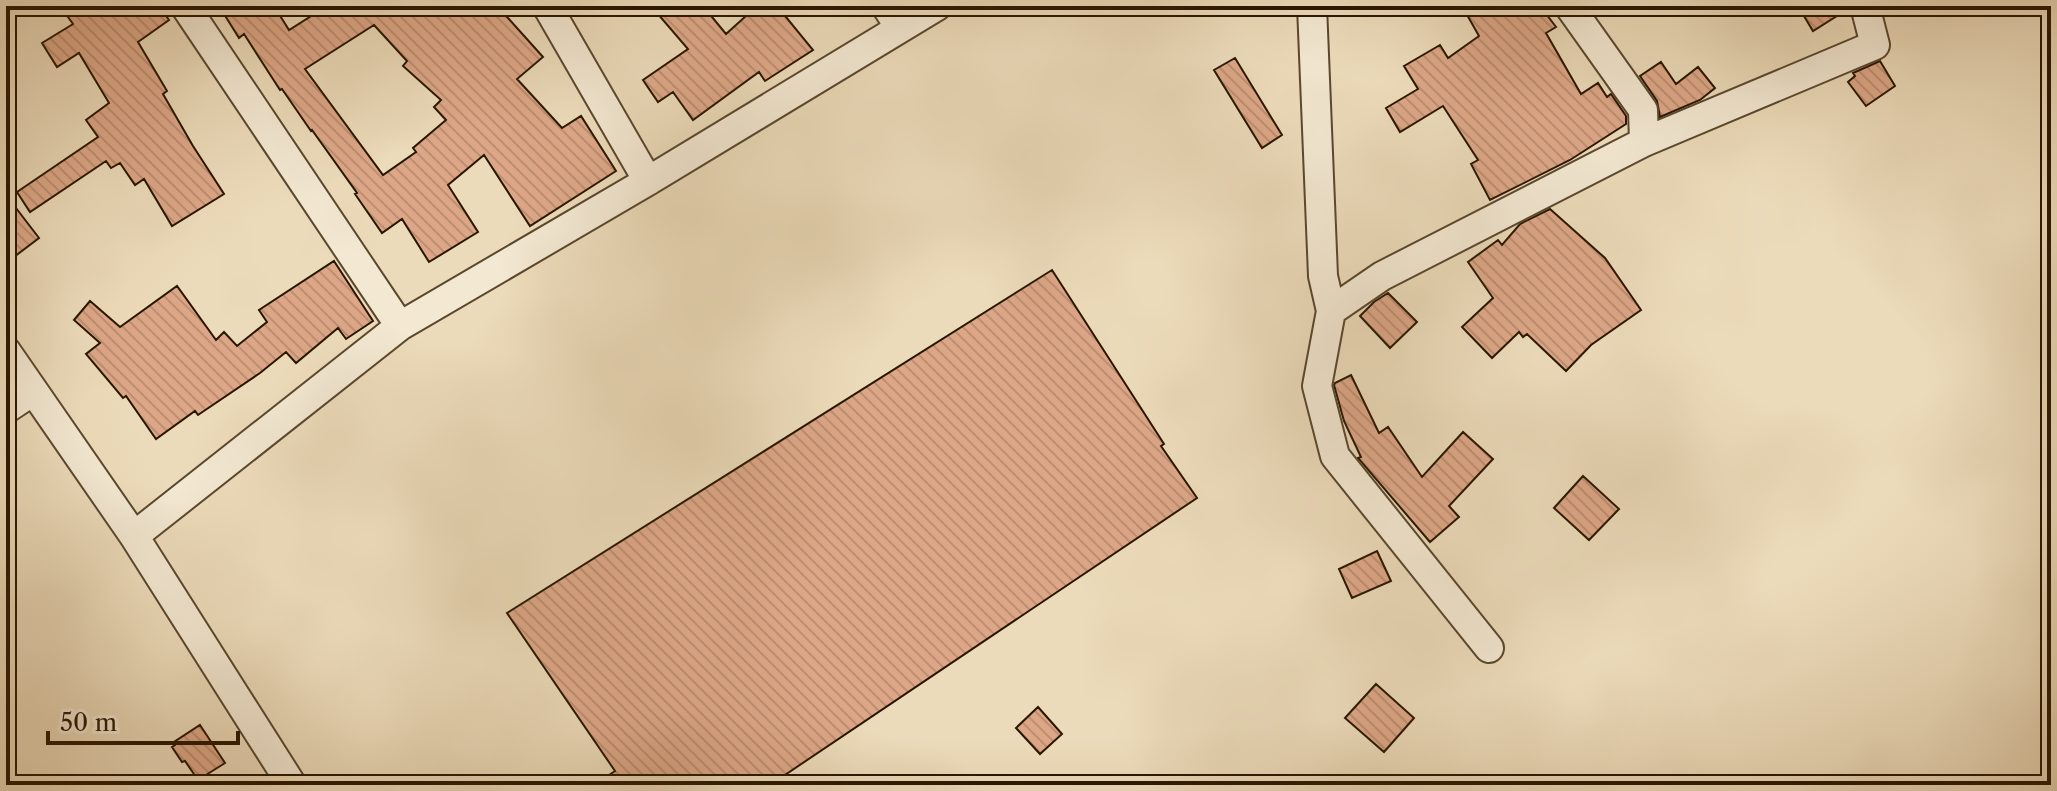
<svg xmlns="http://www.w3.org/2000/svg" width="2057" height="791" viewBox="0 0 2057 791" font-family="'Libre Caslon Text',serif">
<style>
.building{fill:url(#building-back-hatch);stroke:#291600;stroke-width:2;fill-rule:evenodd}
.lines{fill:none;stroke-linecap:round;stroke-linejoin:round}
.street-casing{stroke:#5a472e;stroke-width:32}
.street{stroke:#f3e8d2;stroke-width:28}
</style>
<defs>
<pattern id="building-back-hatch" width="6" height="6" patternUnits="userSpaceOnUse" patternTransform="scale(2)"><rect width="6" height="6" fill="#dda787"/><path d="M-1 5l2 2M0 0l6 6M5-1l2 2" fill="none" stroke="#be8f73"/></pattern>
</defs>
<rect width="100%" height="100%" fill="#ecdbba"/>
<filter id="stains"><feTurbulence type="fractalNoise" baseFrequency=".0025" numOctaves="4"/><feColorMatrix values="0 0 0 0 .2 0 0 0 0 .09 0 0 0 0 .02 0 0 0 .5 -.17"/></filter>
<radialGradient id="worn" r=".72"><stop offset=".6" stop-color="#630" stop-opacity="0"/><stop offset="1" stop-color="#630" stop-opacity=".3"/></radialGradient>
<!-- building -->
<path class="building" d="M 60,6 L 159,6 L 169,20 L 138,42 L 167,91 L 163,94 L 193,146 L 224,194 L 172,226 L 144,179 L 135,185 L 120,163 L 111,168 L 106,161 L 30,212 L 17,192 L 98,137 L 86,120 L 109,103 L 79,53 L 57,67 L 42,43 L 73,24 Z
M 219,6 L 274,6 L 289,30 L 327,6 L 495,6 L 508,18 L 543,57 L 517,79 L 562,128 L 581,116 L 616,171 L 530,226 L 484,155 L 448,185 L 478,232 L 429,262 L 402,219 L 382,233 L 355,194 L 357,193 L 312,130 L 311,131 L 282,89 L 280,90 L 244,34 L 239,38 ZM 374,25 L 407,61 L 403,66 L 441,100 L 434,107 L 446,120 L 413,148 L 416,152 L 383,175 L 305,69 Z
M 651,6 L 703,6 L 726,34 L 757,6 L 777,6 L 813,50 L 765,81 L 759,72 L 693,120 L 673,92 L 658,102 L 643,80 L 688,49 Z
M 1462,6 L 1540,6 L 1556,27 L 1546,33 L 1581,94 L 1598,83 L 1607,97 L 1611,94 L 1626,116 L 1626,124 L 1570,160 L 1490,200 L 1471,164 L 1478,160 L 1443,106 L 1400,132 L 1386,108 L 1418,89 L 1404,66 L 1440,45 L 1448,58 L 1479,36 Z
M 1798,6 L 1848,6 L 1848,9 L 1813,31 Z
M 1235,58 L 1282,135 L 1262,148 L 1214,70 Z
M 1880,61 L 1895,86 L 1866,106 L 1848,82 L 1855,76 L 1853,73 Z
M 1661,62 L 1676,84 L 1698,67 L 1715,88 L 1700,100 L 1660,117 L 1657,101 L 1640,76 Z
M 6,195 L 39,238 L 6,263 Z
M 1550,209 L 1605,258 L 1641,310 L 1591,345 L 1566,371 L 1527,334 L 1523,337 L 1519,332 L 1492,358 L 1462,327 L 1493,298 L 1468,262 L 1498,240 L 1502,245 L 1520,224 Z
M 334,261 L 373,321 L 346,339 L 338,328 L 296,363 L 286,352 L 260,373 L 198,415 L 195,411 L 156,439 L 126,396 L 123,398 L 86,354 L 100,343 L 74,320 L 90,301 L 120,327 L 177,286 L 216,340 L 224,332 L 237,346 L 267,322 L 259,310 Z
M 1052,270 L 1164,444 L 1161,446 L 1197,498 L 770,785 L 594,785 L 615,771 L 507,613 Z
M 1388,293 L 1417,322 L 1390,348 L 1360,316 L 1374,302 Z
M 1351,375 L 1379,433 L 1388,427 L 1422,477 L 1463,432 L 1493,459 L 1449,506 L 1459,517 L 1430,542 L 1358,458 L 1361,457 L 1344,421 L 1334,385 L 1335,383 Z
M 1583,476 L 1619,509 L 1589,540 L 1554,508 Z
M 1377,551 L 1391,581 L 1352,598 L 1339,569 Z
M 1376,684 L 1414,718 L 1384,752 L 1345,718 Z
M 1038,707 L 1062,734 L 1040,754 L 1016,728 Z
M 200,725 L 225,763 L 198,780 L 185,761 L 182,762 L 172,747 L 175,745 L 174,742 Z"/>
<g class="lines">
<defs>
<path id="street" d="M 185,6 L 400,326
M 547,6 L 648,181
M 886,6 L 900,28
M 1312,6 L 1323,276 L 1331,311 L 1317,386 L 1335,456 L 1489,648
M 1569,6 L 1643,110 L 1644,142
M 1331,311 L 1382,276 L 1644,142 L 1875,45 L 1865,6
M 6,351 L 134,536 L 292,785
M 6,409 L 33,391
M 134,536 L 400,326 L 648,181 L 937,6"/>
</defs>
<!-- street casing -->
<use href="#street" class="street-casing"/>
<!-- street -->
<use href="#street" class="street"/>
</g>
<!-- margin -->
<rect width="2057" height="791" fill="none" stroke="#ecdbba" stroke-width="32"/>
<rect x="8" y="8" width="2041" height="775" fill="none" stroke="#291600" stroke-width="4"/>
<rect x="16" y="16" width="2025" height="759" fill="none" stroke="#291600" stroke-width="2"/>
<!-- scale -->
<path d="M48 731v12h190v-12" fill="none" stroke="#291600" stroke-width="4"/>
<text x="60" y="731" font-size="24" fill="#291600" stroke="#f3e8d2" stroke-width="6" paint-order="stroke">50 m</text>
<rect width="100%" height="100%" filter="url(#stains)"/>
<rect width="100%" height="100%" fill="url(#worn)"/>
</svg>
